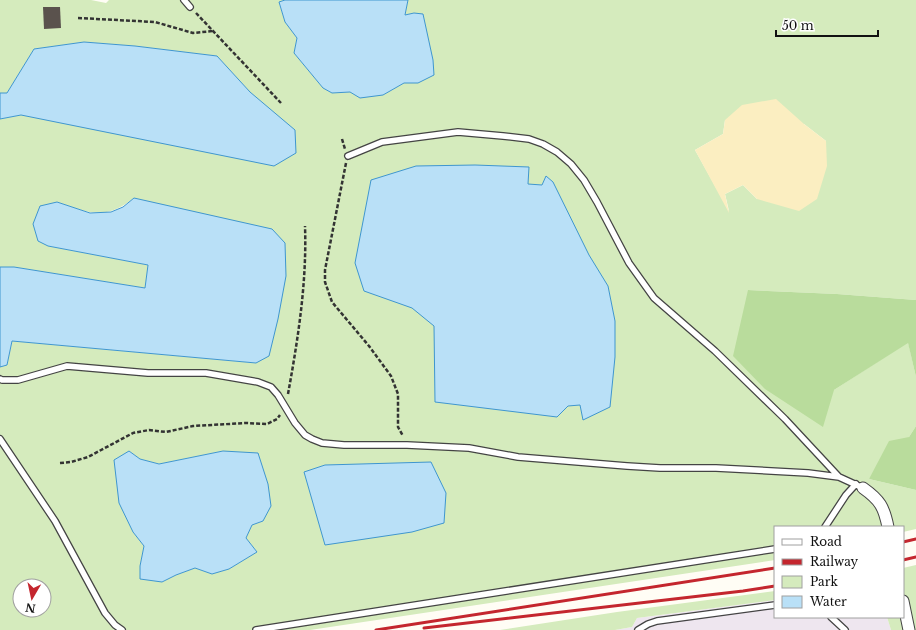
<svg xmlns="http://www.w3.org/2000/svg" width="916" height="630" viewBox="0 0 916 630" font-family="'Libre Baskerville',serif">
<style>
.industrial{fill:#eee6ef}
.green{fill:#d5ebbd;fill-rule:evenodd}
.forest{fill:#b9dc9c}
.sand{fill:#fbeec1}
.water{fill:#b9e0f7;stroke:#3f96cf}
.building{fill:#5a524d}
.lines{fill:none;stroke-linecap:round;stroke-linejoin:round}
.service-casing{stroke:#444;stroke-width:8}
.minor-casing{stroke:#444;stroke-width:13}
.path{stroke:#333;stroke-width:2.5;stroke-dasharray:4 2;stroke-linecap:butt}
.service{stroke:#fff;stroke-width:5.5}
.minor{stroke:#fff;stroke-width:11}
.rail{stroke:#c4262e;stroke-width:3}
</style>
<rect width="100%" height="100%" fill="#fffdf5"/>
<!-- industrial -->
<path class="industrial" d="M 775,600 L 775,617 L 887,617 L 891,630 L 615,630 L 632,627 L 637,618 Z"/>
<!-- green -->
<path class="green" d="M 0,0 L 91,0 L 106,3 L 109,0 L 285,0 L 279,3 L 285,22 L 297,38 L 294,53 L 323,88 L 332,93 L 350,92 L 383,95 L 404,83 L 418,83 L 414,13 L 405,15 L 408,0 L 916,0 L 916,300 L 837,294 L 748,290 L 834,390 L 908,342 L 916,377 L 916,426 L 909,437 L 869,479 L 916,490 L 916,529 L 903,532 L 903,527 L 775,527 L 775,560 L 310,630 L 0,630 L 0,367 L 7,365 L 12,341 L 256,363 L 134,198 C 104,221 90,213 57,202 L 48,246 L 148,265 L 145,288 L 14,267 L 0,267 L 0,119 L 21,115 L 250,92 L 217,56 L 135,46 L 84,42 L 34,49 L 7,93 L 0,93 ZM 725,120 L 804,124 L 826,141 L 757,199 L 743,185 L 725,194 L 729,211 L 695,150 L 723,134 ZM 129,451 L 140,459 L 159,464 L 223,451 L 263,521 L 252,525 L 246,538 L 257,552 L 229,569 L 212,574 L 195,568 L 176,575 L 162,582 L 140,566 L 144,546 L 133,532 ZM 325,465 L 367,465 L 304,473 ZM 20,586 L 44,586 L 44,610 L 20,610 Z
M 916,565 L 916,630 L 891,630 L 887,617 L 903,617 L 903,568 Z
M 775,591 L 775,600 L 637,618 L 632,627 L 615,630 L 500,630 L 617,612 Z"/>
<!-- forest -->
<path class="forest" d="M 748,290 L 837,294 L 916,300 L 916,377 L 908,343 L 834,390 L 823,427 L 765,389 L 733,356 Z
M 916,426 L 916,490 L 869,479 L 889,441 L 909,437 Z"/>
<!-- sand -->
<path class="sand" d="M 776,99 L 804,124 L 826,141 L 827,166 L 817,199 L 799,211 L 757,199 L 743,185 L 725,194 L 729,213 L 695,150 L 723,134 L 725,120 L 742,105 Z"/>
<!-- water -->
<path class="water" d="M 285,0 L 408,0 L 405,15 L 414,13 L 423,14 L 433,60 L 434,75 L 418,83 L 404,83 L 383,95 L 360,98 L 350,92 L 332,93 L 323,88 L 294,53 L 297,38 L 285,22 L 279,2 Z
M 84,42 L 135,46 L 217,56 L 250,92 L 295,130 L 296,153 L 274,166 L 21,115 L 0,119 L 0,93 L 7,93 L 34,49 Z
M 475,165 L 529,167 L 528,184 L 542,185 L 546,176 L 553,182 L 589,255 L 608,286 L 615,321 L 615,357 L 610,407 L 583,420 L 580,405 L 568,406 L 557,417 L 435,402 L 434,326 L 412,308 L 364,291 L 355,263 L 371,180 L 416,166 Z
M 134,198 L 272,229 L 285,243 L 286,276 L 278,319 L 269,356 L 256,363 L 12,341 L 7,365 L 0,367 L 0,267 L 14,267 L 145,288 L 148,265 L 48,246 L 38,241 L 33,224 L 40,206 L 57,202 L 90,213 L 111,212 L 123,207 Z
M 129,451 L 140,459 L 159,464 L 223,451 L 258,453 L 268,484 L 271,506 L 263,521 L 252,525 L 246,538 L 257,552 L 229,569 L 212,574 L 195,568 L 176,575 L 162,582 L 140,579 L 140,566 L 144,546 L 133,532 L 119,503 L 114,460 Z
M 431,462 L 446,493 L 444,523 L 412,532 L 325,545 L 304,472 L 325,465 Z"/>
<!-- building -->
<path class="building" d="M 43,7 L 60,7 L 61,28 L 44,29 Z"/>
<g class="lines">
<defs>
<path id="service" d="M 184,0 L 190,7
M 348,156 L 382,142 L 458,132 L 503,136 L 529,139 L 543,144 L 557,152 L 571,164 L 584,180 L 597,202 L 629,263 L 654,298 L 715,351 L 785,419 L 839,477
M 0,379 L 2,380 L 18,380 L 67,366 L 148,373 L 206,373 L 258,382 L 271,387 L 278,395 L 295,423 L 305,435 L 312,439 L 322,443 L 344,445 L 407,445 L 469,448 L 518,457 L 627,466 L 660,468 L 716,468 L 808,473 L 839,477 L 863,488
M 0,439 L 55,521 L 105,613 L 115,625 L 122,630
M 825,527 L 846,495 L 856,484
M 831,617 L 845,630
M 256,630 L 775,549
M 638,630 L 648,624 L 657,621 L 775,605"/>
<path id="minor" d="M 863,488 C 880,500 884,507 888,527
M 903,601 L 909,630"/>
</defs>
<!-- service casing -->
<use href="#service" class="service-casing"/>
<!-- minor casing -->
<use href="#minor" class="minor-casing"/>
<!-- path -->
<path class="path" d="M 196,13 L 281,103
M 78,18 L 155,22 L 193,33 L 213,31
M 342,139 L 345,149
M 346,163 L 325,270 L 325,282 L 332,302 L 369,346 L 391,376 L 398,394 L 398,427 L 403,436
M 288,394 C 298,339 307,282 305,226
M 60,463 L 71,462 L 88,457 L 133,433 L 149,430 L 166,432 L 193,426 L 246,423 L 267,424 L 277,419 L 280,415"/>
<!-- service -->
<use href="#service" class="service"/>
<!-- minor -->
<use href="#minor" class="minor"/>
<!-- rail -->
<path class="rail" d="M 903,542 L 916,539
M 903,560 L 916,557
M 424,628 L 743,591 L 775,586
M 376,630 L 775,568"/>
</g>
<!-- legend -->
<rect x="774" y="526" width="130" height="92" fill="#ffffff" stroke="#a0a0a0"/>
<rect x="782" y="539" width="20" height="6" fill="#ffffff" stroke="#a0a0a0"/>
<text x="810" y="546" font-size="12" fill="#111111">Road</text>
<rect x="782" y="559" width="20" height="6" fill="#c4262e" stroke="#a0a0a0"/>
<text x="810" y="566" font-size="12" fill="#111111">Railway</text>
<rect x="782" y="576" width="20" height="12" fill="#d5ebbd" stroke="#a0a0a0"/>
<text x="810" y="586" font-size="12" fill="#111111">Park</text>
<rect x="782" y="596" width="20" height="12" fill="#b9e0f7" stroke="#a0a0a0"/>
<text x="810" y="606" font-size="12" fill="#111111">Water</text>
<!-- north arrow -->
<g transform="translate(32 598) rotate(189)"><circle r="19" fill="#ffffff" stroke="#a0a0a0"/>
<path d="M0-3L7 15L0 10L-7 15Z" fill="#c4262e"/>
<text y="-6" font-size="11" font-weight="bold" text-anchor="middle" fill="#111111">N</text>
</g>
<!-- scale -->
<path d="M776 30v6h102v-6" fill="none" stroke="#111111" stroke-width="2"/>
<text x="782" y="30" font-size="12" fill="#111111" stroke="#ffffff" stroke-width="3" paint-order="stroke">50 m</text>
</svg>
